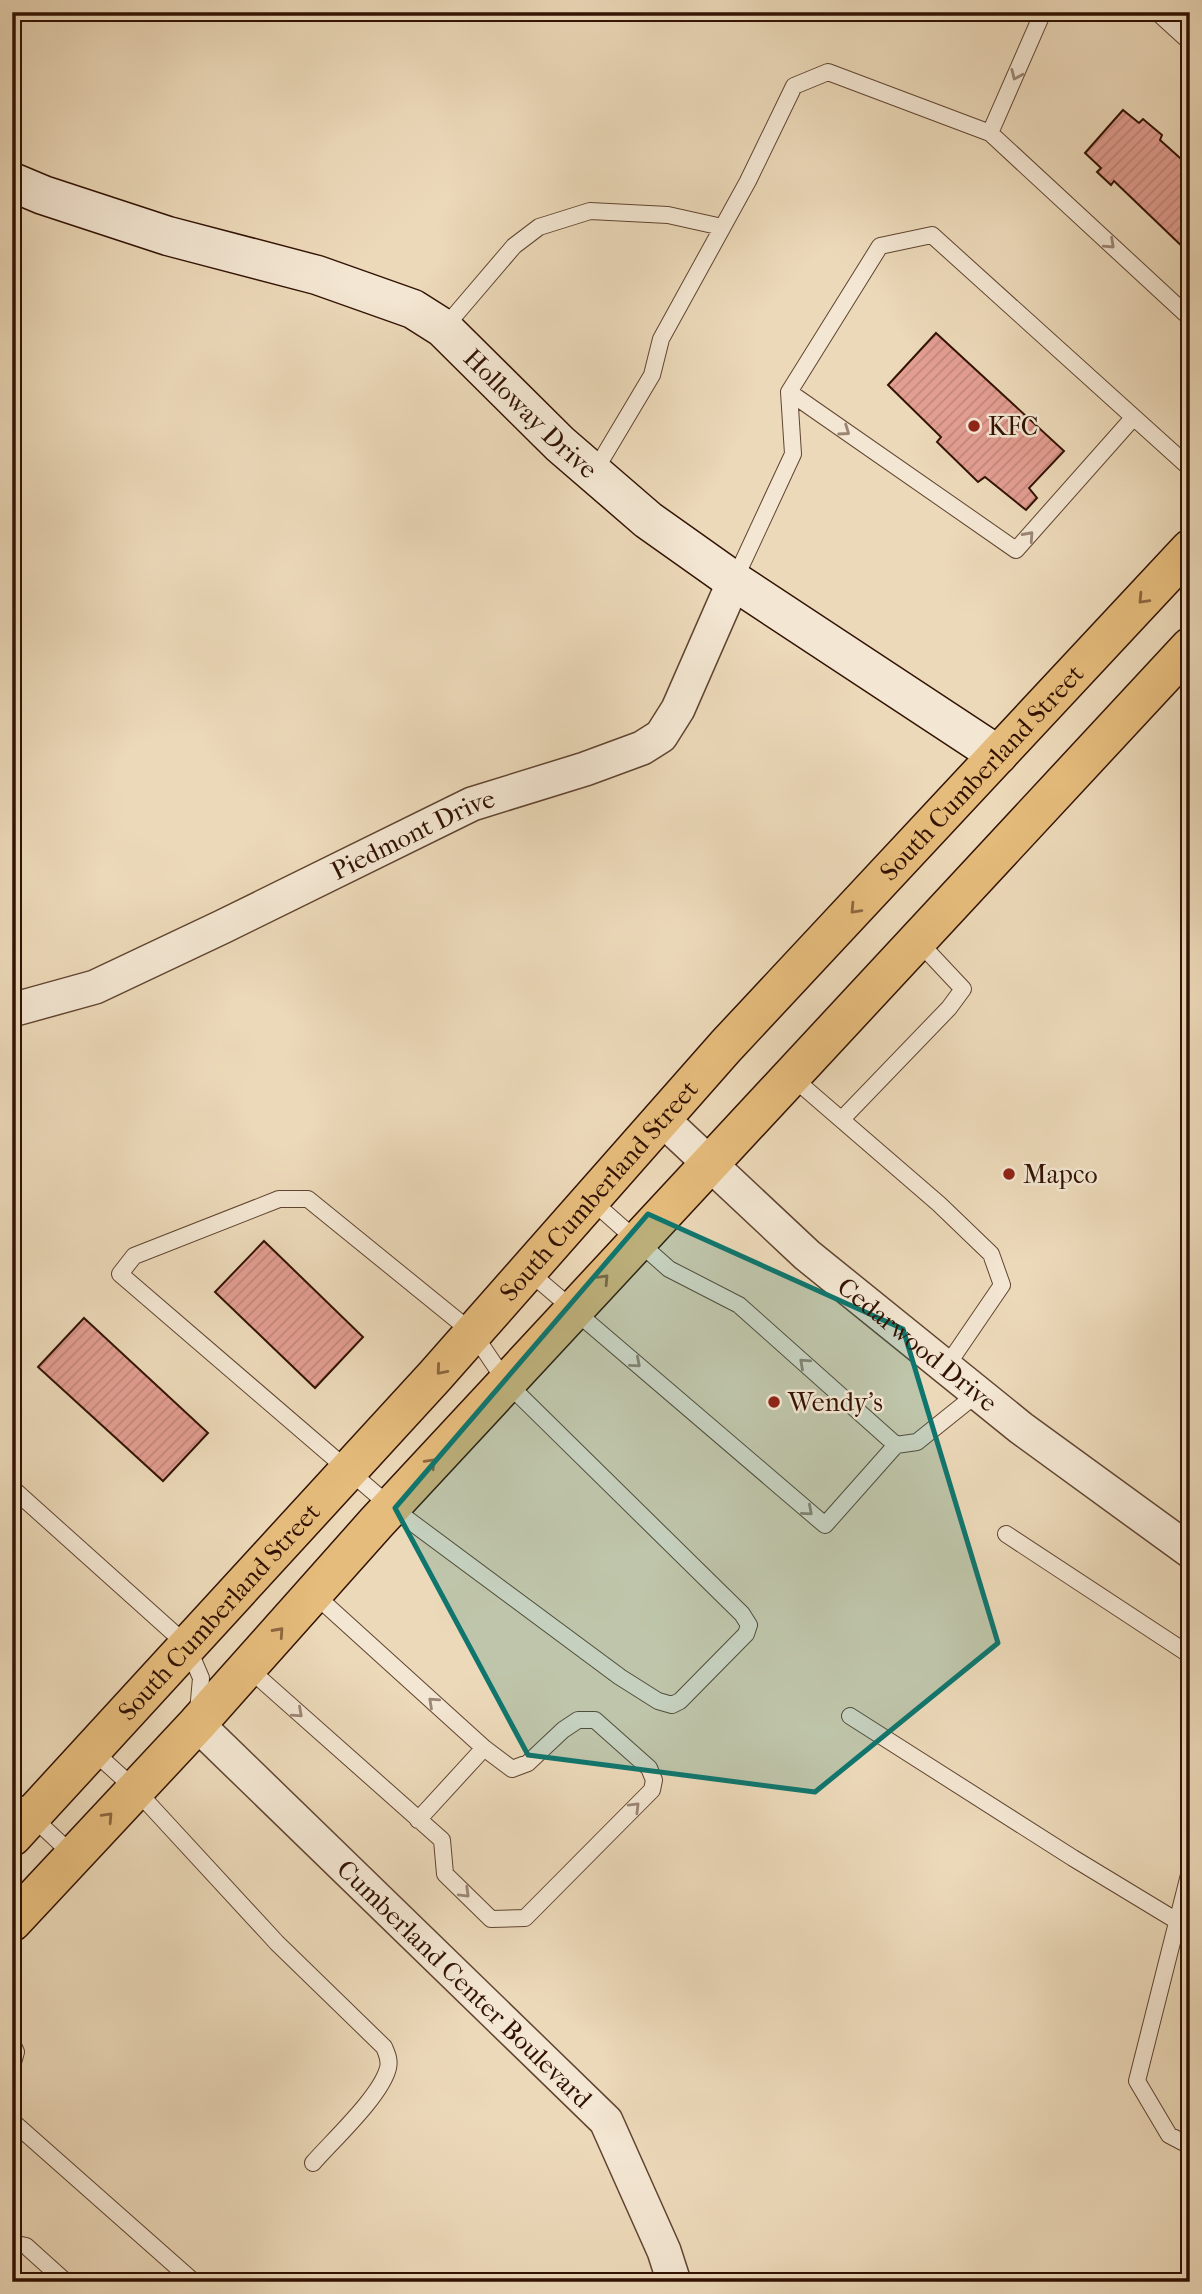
<svg xmlns="http://www.w3.org/2000/svg" width="1202" height="2294" viewBox="0 0 1202 2294" font-family="'IM FELL French Canon',serif">
<style>
.building{fill:url(#building-hatch);stroke:#321203;stroke-width:2}
.lines{fill:none;stroke-linecap:round;stroke-linejoin:round}
.lane-casing{stroke:#604430;stroke-width:18}
.street-casing{stroke:#604430;stroke-width:36}
.secondary-casing{stroke:#321203;stroke-width:41}
.primary-casing{stroke:#321203;stroke-width:41}
.lane{stroke:#f3e6d2;stroke-width:16}
.street{stroke:#f3e6d2;stroke-width:33}
.secondary{stroke:#f3e6d2;stroke-width:38}
.primary{stroke:#e6bc7c;stroke-width:38}
.oneway{stroke:#9c8775}
.oneway2{stroke:#8c6740}
.marked{fill:#0f766e;fill-opacity:0.2;stroke:#0f766e;stroke-width:5;stroke-linejoin:round}
.poi-dot{fill:#8f2418;stroke:#f3e6d2;stroke-width:2.5}
.labels{text-anchor:middle;dominant-baseline:central;stroke-width:5;stroke-linejoin:round;paint-order:stroke}
.street-label{font-size:26px;fill:#321203;stroke:#f3e6d2}
.poi-label{font-size:26px;fill:#321203;stroke:#f3e6d2;text-anchor:start}
</style>
<defs>
<pattern id="building-hatch" width="6" height="6" patternUnits="userSpaceOnUse" patternTransform="scale(1.75)"><rect width="6" height="6" fill="#e39e92"/><path d="M-1 1l2-2M0 6l6-6M5 7l2-2" fill="none" stroke="#c3877c"/></pattern>
</defs>
<rect width="100%" height="100%" fill="#ecd9b9"/>
<filter id="stains"><feTurbulence type="fractalNoise" baseFrequency=".00286" numOctaves="4"/><feColorMatrix values="0 0 0 0 .2 0 0 0 0 .09 0 0 0 0 .02 0 0 0 .5 -.17"/></filter>
<radialGradient id="worn" r=".72"><stop offset=".6" stop-color="#630" stop-opacity="0"/><stop offset="1" stop-color="#630" stop-opacity=".3"/></radialGradient>
<!-- building -->
<path class="building" d="M 1123,110 L 1139,123 L 1143,119 L 1162,135 L 1160,140 L 1190,167 L 1190,254 L 1114,181 L 1111,185 L 1097,172 L 1101,168 L 1085,153 Z
M 936,333 L 1064,451 L 1029,488 L 1037,498 L 1026,510 L 985,477 L 978,482 L 937,442 L 941,437 L 888,385 Z
M 264,1241 L 363,1337 L 315,1388 L 215,1292 Z
M 84,1318 L 208,1433 L 163,1481 L 38,1367 Z"/>
<g class="lines">
<defs>
<path id="lane" d="M 1043,12 L 990,133 L 1190,318
M 1157,12 L 1190,42
M 444,328 L 514,246 L 539,227 L 590,211 L 668,215 L 722,227
M 789,392 L 1016,550 L 1133,418
M 593,474 L 652,375 L 661,339 L 748,181 L 794,86 L 828,72 L 990,133
M 734,581 L 793,454 L 789,392 L 880,246 L 932,235 L 1190,468
M 792,1077 L 939,1204 L 991,1254 L 1002,1285 L 946,1367
M 842,1119 L 949,1008 L 963,989 L 917,940
M 279,1199 L 308,1199 L 473,1333 L 506,1382 L 742,1614 L 749,1625 L 746,1634 L 680,1701 L 672,1705 L 658,1701 L 620,1677 L 391,1507 L 120,1274 L 134,1256 Z
M 528,1271 L 825,1525 L 896,1445 L 739,1305 L 669,1269 L 591,1200
M 896,1445 L 917,1442 L 978,1393
M 12,1488 L 187,1645 L 201,1678 L 198,1712
M 1006,1534 L 1190,1655
M 247,1667 L 442,1840 L 445,1874 L 491,1919 L 525,1918 L 652,1790 L 654,1780 L 649,1768 L 595,1720 L 578,1720 L 563,1730 L 528,1763 L 512,1769 L 484,1748 L 313,1593
M 850,1716 L 1073,1858 L 1177,1921
M 92,1750 L 135,1789 L 277,1943 L 384,2047 C 387,2054 390,2060 388,2068 C 381,2096 333,2140 313,2163
M 12,1798 L 73,1855
M 418,1820 L 484,1748
M 1190,1871 L 1137,2081 L 1169,2135 L 1190,2146
M 12,2043 L 16,2052 L 12,2066
M 12,2121 L 194,2282
M 12,2243 L 26,2246 L 66,2282"/>
<g id="street">
<path id="s1" d="M 12,1010 L 95,987 L 222,927 L 472,804 L 585,769 L 642,748 L 661,736 L 678,709 L 734,581"/>
<path id="s2" d="M 662,1119 L 807,1255 L 1021,1428 L 1190,1551"/>
<path id="s3" d="M 197,1724 L 606,2121 L 664,2251 L 674,2282"/>
</g>
<g id="secondary">
<path id="s4" d="M 12,182 L 43,195 L 168,236 L 317,275 L 413,309 L 443,328 L 560,444 L 648,520 L 734,581 L 998,755"/>
</g>
<g id="primary">
<path id="s5" d="M 12,1837 L 435,1376 L 726,1046 L 1190,549"/>
<path d="M 12,1922 L 197,1724 L 376,1523 L 1190,647"/>
</g>
</defs>
<!-- lane casing -->
<use href="#lane" class="lane-casing"/>
<!-- street casing -->
<use href="#street" class="street-casing"/>
<!-- secondary casing -->
<use href="#secondary" class="secondary-casing"/>
<!-- primary casing -->
<use href="#primary" class="primary-casing"/>
<!-- lane -->
<use href="#lane" class="lane"/>
<!-- street -->
<use href="#street" class="street"/>
<!-- secondary -->
<use href="#secondary" class="secondary"/>
<!-- primary -->
<use href="#primary" class="primary"/>
</g>
<!-- one-way arrows -->
<defs><path id="oneway-chevron" d="M-2-3.5L2.5 0L-2 3.5" fill="none" stroke-width="1.6" stroke-linecap="round" stroke-linejoin="round" transform="scale(1.75)"/></defs>
<g class="oneway">
<use href="#oneway-chevron" transform="translate(1016 75) rotate(114)"/>
<use href="#oneway-chevron" transform="translate(1110 244) rotate(43)"/>
<use href="#oneway-chevron" transform="translate(845 431) rotate(35)"/>
<use href="#oneway-chevron" transform="translate(1029 536) rotate(-48)"/>
<use href="#oneway-chevron" transform="translate(636 1363) rotate(41)"/>
<use href="#oneway-chevron" transform="translate(804 1363) rotate(-138)"/>
<use href="#oneway-chevron" transform="translate(808 1511) rotate(41)"/>
<use href="#oneway-chevron" transform="translate(433 1702) rotate(-138)"/>
<use href="#oneway-chevron" transform="translate(298 1713) rotate(42)"/>
<use href="#oneway-chevron" transform="translate(635 1807) rotate(-45)"/>
<use href="#oneway-chevron" transform="translate(465 1893) rotate(44)"/>
</g>
<g class="oneway2">
<use href="#oneway-chevron" transform="translate(1143 599) rotate(133)"/>
<use href="#oneway-chevron" transform="translate(855 909) rotate(133)"/>
<use href="#oneway-chevron" transform="translate(604 1279) rotate(-47)"/>
<use href="#oneway-chevron" transform="translate(441 1370) rotate(131)"/>
<use href="#oneway-chevron" transform="translate(431 1463) rotate(-47)"/>
<use href="#oneway-chevron" transform="translate(279 1632) rotate(-48)"/>
<use href="#oneway-chevron" transform="translate(108 1817) rotate(-47)"/>
</g>
<!-- marked area -->
<path class="marked" d="M 648,1214 L 903,1329 L 998,1643 L 815,1792 L 528,1755 L 395,1508 Z"/>
<!-- markers -->
<g class="poi-dot">
<circle cx="974" cy="426" r="7"/>
<circle cx="1009" cy="1174" r="7"/>
<circle cx="774" cy="1402" r="7"/>
</g>
<g class="labels">
<!-- street labels -->
<g class="street-label">
<text stroke="none"><textPath href="#s4" startOffset="579">Holloway Drive</textPath></text>
<text stroke="none"><textPath href="#s5" startOffset="1440">South Cumberland Street</textPath></text>
<text stroke="none"><textPath href="#s1" startOffset="439">Piedmont Drive</textPath></text>
<text stroke="none"><textPath href="#s5" startOffset="873">South Cumberland Street</textPath></text>
<text stroke="none"><textPath href="#s2" startOffset="341">Cedarwood Drive</textPath></text>
<text stroke="none"><textPath href="#s5" startOffset="306">South Cumberland Street</textPath></text>
<text stroke="none"><textPath href="#s3" startOffset="373">Cumberland Center Boulevard</textPath></text>
</g>
<!-- poi labels -->
<g class="poi-label">
<text x="988" y="426">KFC</text>
<text x="1023" y="1174">Mapco</text>
<text x="788" y="1402">Wendy's</text>
</g>
</g>
<!-- margin -->
<rect width="1202" height="2294" fill="none" stroke="#ecd9b9" stroke-width="42"/>
<rect x="14" y="14" width="1174" height="2266" fill="none" stroke="#321203" stroke-width="3.5"/>
<rect x="21" y="21" width="1160" height="2252" fill="none" stroke="#321203" stroke-width="2"/>
<rect width="100%" height="100%" filter="url(#stains)"/>
<rect width="100%" height="100%" fill="url(#worn)"/>
</svg>
